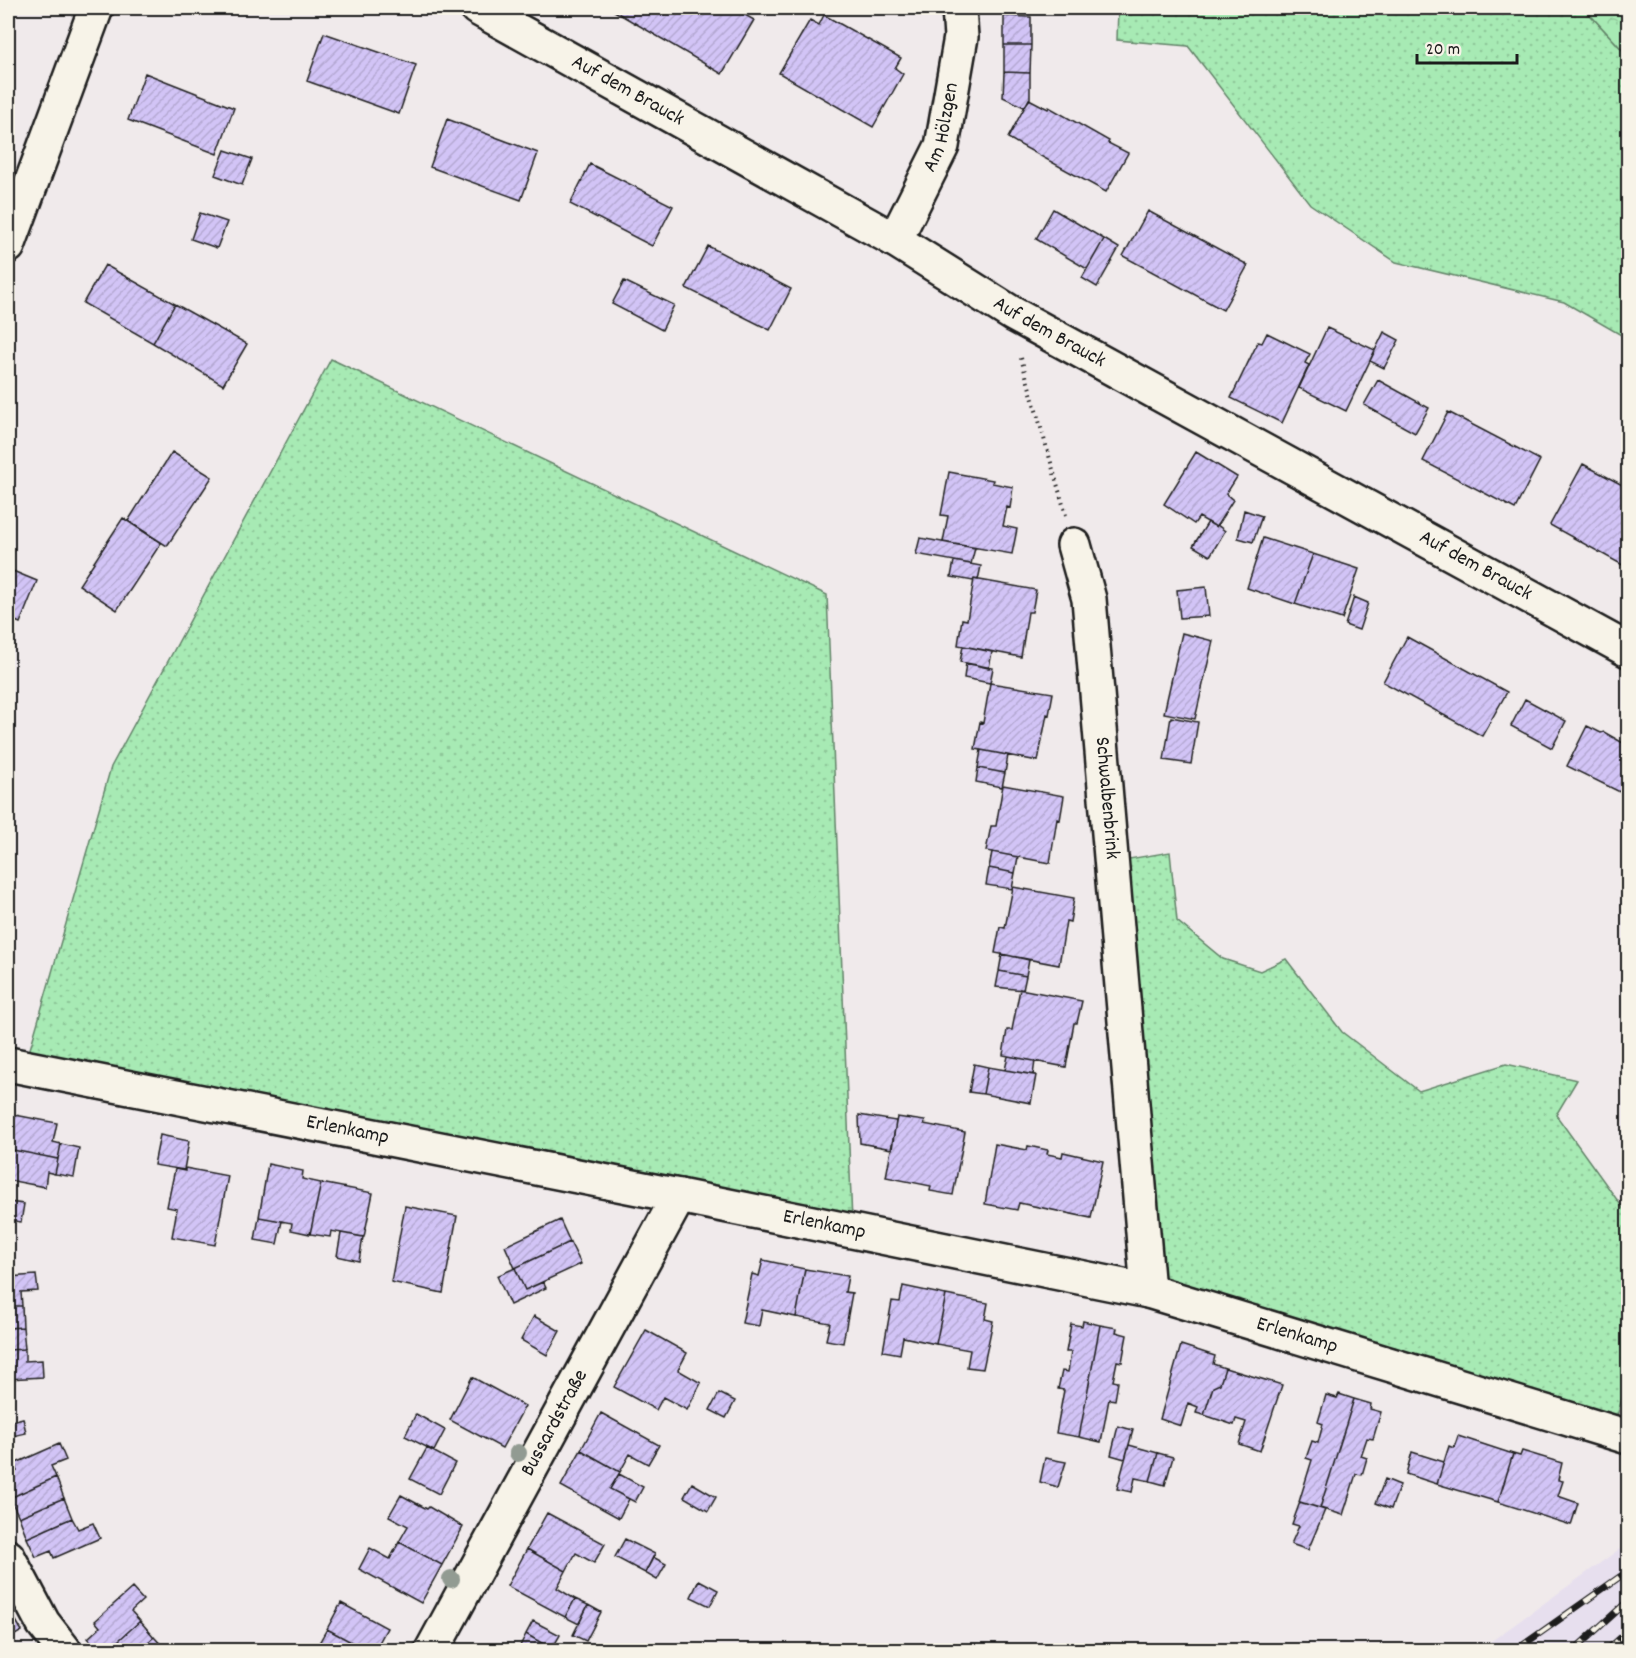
<svg xmlns="http://www.w3.org/2000/svg" width="1636" height="1658" viewBox="0 0 1636 1658" font-family="Dekko,sans-serif">
<style>
.built{fill:#e7dfee}
.grass{fill:url(#grass-dots);stroke:#628368;stroke-width:1.5}
.forest{fill:url(#forest-crowns);stroke:#628368;stroke-width:1.5}
.building{fill:url(#building-hatch);stroke:#1c1c1c;stroke-width:1.5}
.lines{fill:none;stroke-linecap:round;stroke-linejoin:round}
.street-casing{stroke:#1c1c1c;stroke-width:38}
.path{stroke:#1c1c1c;stroke-width:4;stroke-dasharray:1.5 4.5;stroke-linecap:butt}
.street{stroke:#f7f3e8;stroke-width:33}
.rail-casing{stroke:#1c1c1c;stroke-width:7}
.rail{stroke:#f7f3e8;stroke-width:4.5;stroke-dasharray:14;stroke-linecap:butt}
.tree{fill:#929b92}
.labels{text-anchor:middle;dominant-baseline:central;stroke-width:6;stroke-linejoin:round;paint-order:stroke}
.street-label{font-size:21px;fill:#1c1c1c;stroke:#f7f3e8}
</style>
<defs>
<pattern id="grass-dots" width="8" height="8" patternUnits="userSpaceOnUse" patternTransform="scale(1.5)"><rect width="8" height="8" fill="#a7eab4"/><path d="M2 2h.1M6 6h.1" fill="none" stroke="#8fc89a" stroke-width="1.8" stroke-linecap="round"/></pattern>
<pattern id="forest-crowns" width="20" height="18" patternUnits="userSpaceOnUse" patternTransform="scale(1.5)"><rect width="20" height="18" fill="#a7eab4"/><path d="M2 6a3 3 0 1 1 6 0M12 15a3 3 0 1 1 6 0" fill="none" stroke="#8fc89a"/></pattern>
<pattern id="building-hatch" width="6" height="6" patternUnits="userSpaceOnUse" patternTransform="scale(1.5)"><rect width="6" height="6" fill="#d2c4f6"/><path d="M-1 1l2-2M0 6l6-6M5 7l2-2" fill="none" stroke="#b4a8d2"/></pattern>
</defs>
<rect width="100%" height="100%" fill="#f0eaeb"/>
<filter id="ink" filterUnits="userSpaceOnUse"><feTurbulence type="fractalNoise" baseFrequency=".0167" numOctaves="2"/><feDisplacementMap in="SourceGraphic" scale="12" xChannelSelector="R" yChannelSelector="G"/><feConvolveMatrix kernelMatrix="1 2 1 2 8 2 1 2 1" color-interpolation-filters="sRGB"/></filter>
<g filter="url(#ink)">
<!-- built -->
<path class="built" d="M 1628,1543 L 1628,1650 L 1479,1650 Z"/>
<!-- grass -->
<path class="grass" d="M 1118,8 L 1584,8 L 1628,56 L 1628,339 L 1564,302 L 1396,262 L 1310,204 L 1188,46 L 1117,40 Z
M 331,359 L 827,595 L 852,1222 L 26,1063 L 111,767 Z
M 1170,852 L 1177,921 L 1223,959 L 1260,971 L 1286,959 L 1342,1032 L 1419,1091 L 1506,1064 L 1577,1080 L 1556,1115 L 1628,1215 L 1628,1377 L 1614,1427 L 1150,1288 L 1111,862 Z"/>
<!-- forest -->
<path class="forest" d="M 1584,8 L 1628,8 L 1628,56 Z"/>
<!-- building -->
<path class="building" d="M 609,8 L 733,8 L 754,20 L 722,74 Z
M 824,15 L 901,58 L 895,68 L 903,74 L 873,127 L 779,73 L 810,20 L 819,25 Z
M 1004,16 L 1031,17 L 1031,45 L 1004,45 Z
M 8,20 L 14,22 L 8,38 Z
M 324,33 L 416,65 L 399,114 L 307,81 Z
M 1004,45 L 1031,45 L 1030,73 L 1004,72 Z
M 1004,72 L 1030,73 L 1030,99 L 1024,107 L 1003,97 Z
M 145,73 L 234,108 L 217,154 L 128,120 Z
M 1029,99 L 1048,109 L 1049,107 L 1109,141 L 1108,143 L 1128,153 L 1106,192 L 1008,138 Z
M 447,119 L 538,153 L 521,200 L 430,167 Z
M 225,150 L 252,159 L 242,185 L 215,175 Z
M 590,164 L 673,206 L 652,246 L 570,204 Z
M 1053,209 L 1104,239 L 1087,269 L 1036,239 Z
M 1148,211 L 1248,265 L 1223,310 L 1123,256 Z
M 200,213 L 227,222 L 217,248 L 191,239 Z
M 1104,239 L 1119,248 L 1097,287 L 1082,278 Z
M 708,246 L 791,289 L 770,330 L 686,288 Z
M 105,265 L 175,304 L 153,343 L 83,303 Z
M 624,281 L 674,305 L 662,330 L 612,304 Z
M 175,304 L 247,344 L 223,385 L 153,343 Z
M 1327,328 L 1375,350 L 1346,411 L 1299,388 Z
M 1384,332 L 1399,340 L 1384,368 L 1370,361 Z
M 1267,333 L 1310,354 L 1305,363 L 1309,365 L 1282,423 L 1231,398 L 1258,342 L 1262,343 Z
M 1378,380 L 1429,408 L 1415,433 L 1364,405 Z
M 1448,412 L 1540,460 L 1515,509 L 1423,461 Z
M 172,452 L 212,477 L 167,546 L 128,521 Z
M 1196,452 L 1237,477 L 1226,494 L 1233,500 L 1216,527 L 1199,517 L 1194,524 L 1164,504 Z
M 1583,464 L 1628,488 L 1628,568 L 1550,525 Z
M 949,472 L 993,480 L 992,483 L 1013,487 L 1010,508 L 1007,507 L 1003,526 L 1017,529 L 1012,554 L 943,542 L 948,516 L 941,515 Z
M 1244,510 L 1262,516 L 1253,542 L 1238,538 Z
M 123,518 L 161,543 L 117,610 L 79,585 Z
M 1208,522 L 1216,527 L 1217,525 L 1225,531 L 1210,556 L 1193,546 Z
M 920,538 L 975,548 L 971,564 L 916,554 Z
M 1263,538 L 1313,554 L 1295,604 L 1247,588 Z
M 1313,554 L 1359,569 L 1342,619 L 1295,604 Z
M 954,561 L 981,566 L 978,580 L 974,579 L 973,581 L 951,577 Z
M 8,569 L 37,581 L 20,623 L 8,618 Z
M 974,579 L 1036,590 L 1032,612 L 1028,612 L 1021,657 L 958,645 L 962,619 L 967,620 Z
M 1206,587 L 1209,616 L 1180,618 L 1177,590 Z
M 1354,597 L 1368,603 L 1359,630 L 1345,625 Z
M 1182,633 L 1213,641 L 1195,719 L 1164,713 Z
M 1407,637 L 1507,692 L 1482,736 L 1383,682 Z
M 963,646 L 992,652 L 989,668 L 960,662 Z
M 966,663 L 993,668 L 990,683 L 964,678 Z
M 990,683 L 1053,693 L 1049,715 L 1047,714 L 1038,761 L 975,749 L 980,722 L 983,723 Z
M 1525,699 L 1566,721 L 1552,748 L 1511,726 Z
M 1171,717 L 1198,722 L 1191,764 L 1164,760 Z
M 1587,726 L 1601,733 L 1604,732 L 1623,743 L 1625,741 L 1628,743 L 1628,796 L 1567,766 Z
M 981,750 L 1008,755 L 1005,773 L 978,768 Z
M 978,768 L 1005,773 L 1002,787 L 976,782 Z
M 1003,785 L 1064,796 L 1060,820 L 1057,819 L 1050,863 L 986,851 L 991,826 L 996,826 Z
M 992,852 L 1018,857 L 1015,873 L 989,868 Z
M 989,868 L 1015,873 L 1012,889 L 986,885 Z
M 1013,887 L 1074,898 L 1070,922 L 1066,921 L 1059,965 L 995,953 L 1000,927 L 1005,928 Z
M 1002,954 L 1029,960 L 1026,976 L 999,971 Z
M 999,971 L 1026,976 L 1023,990 L 996,987 Z
M 1020,989 L 1082,1001 L 1077,1023 L 1074,1023 L 1066,1067 L 1003,1055 L 1007,1030 L 1012,1030 Z
M 1008,1056 L 1035,1061 L 1033,1075 L 1005,1070 Z
M 974,1064 L 988,1067 L 983,1094 L 969,1092 Z
M 988,1067 L 1036,1075 L 1031,1103 L 983,1094 Z
M 10,1114 L 57,1123 L 53,1142 L 61,1144 L 58,1159 L 8,1149 L 8,1130 Z
M 859,1115 L 896,1121 L 892,1149 L 860,1143 Z
M 897,1117 L 925,1121 L 924,1124 L 965,1132 L 953,1195 L 930,1191 L 931,1186 L 886,1177 Z
M 160,1135 L 189,1141 L 184,1170 L 154,1165 Z
M 61,1144 L 79,1148 L 74,1177 L 55,1174 Z
M 995,1144 L 1027,1150 L 1028,1146 L 1048,1150 L 1047,1154 L 1062,1157 L 1063,1152 L 1103,1161 L 1091,1218 L 1019,1203 L 1017,1210 L 985,1204 Z
M 8,1149 L 58,1159 L 55,1174 L 47,1172 L 45,1187 L 8,1180 Z
M 268,1164 L 303,1171 L 302,1179 L 321,1183 L 310,1234 L 291,1230 L 292,1223 L 259,1217 Z
M 185,1168 L 228,1176 L 215,1245 L 172,1237 L 177,1209 L 167,1207 L 175,1169 L 185,1171 Z
M 321,1183 L 373,1193 L 364,1237 L 331,1231 L 330,1237 L 310,1234 Z
M 8,1202 L 24,1204 L 21,1222 L 8,1220 Z
M 405,1206 L 457,1216 L 443,1293 L 391,1282 Z
M 259,1217 L 282,1221 L 277,1244 L 255,1240 Z
M 560,1220 L 570,1242 L 515,1268 L 505,1246 Z
M 341,1233 L 363,1237 L 359,1261 L 337,1256 Z
M 570,1242 L 581,1264 L 525,1290 L 515,1268 Z
M 763,1260 L 805,1269 L 796,1317 L 762,1310 L 759,1326 L 742,1323 L 752,1274 L 759,1276 Z
M 515,1268 L 525,1290 L 543,1282 L 546,1288 L 510,1305 L 497,1276 Z
M 805,1269 L 848,1276 L 845,1292 L 852,1293 L 843,1343 L 826,1340 L 830,1323 L 796,1317 Z
M 36,1275 L 38,1291 L 21,1292 L 22,1306 L 8,1306 L 8,1277 Z
M 903,1286 L 946,1295 L 936,1344 L 903,1337 L 900,1354 L 883,1351 L 892,1301 L 900,1302 Z
M 946,1295 L 988,1303 L 985,1319 L 993,1321 L 983,1369 L 967,1367 L 970,1350 L 936,1344 Z
M 8,1306 L 22,1306 L 23,1327 L 8,1328 Z
M 534,1316 L 560,1331 L 547,1355 L 521,1340 Z
M 1083,1321 L 1100,1325 L 1079,1437 L 1056,1433 L 1064,1390 L 1058,1389 L 1062,1371 L 1068,1372 L 1071,1352 L 1066,1352 L 1071,1324 L 1082,1326 Z
M 1100,1325 L 1117,1328 L 1116,1332 L 1127,1335 L 1122,1362 L 1117,1361 L 1113,1381 L 1118,1382 L 1115,1400 L 1109,1399 L 1101,1442 L 1079,1437 Z
M 23,1327 L 25,1349 L 8,1350 L 8,1328 Z
M 646,1330 L 687,1353 L 678,1370 L 701,1383 L 687,1410 L 663,1397 L 656,1410 L 614,1387 Z
M 1181,1345 L 1215,1356 L 1213,1364 L 1225,1368 L 1220,1384 L 1213,1387 L 1204,1415 L 1196,1413 L 1198,1407 L 1188,1403 L 1181,1426 L 1160,1419 Z
M 25,1349 L 25,1361 L 42,1360 L 43,1377 L 8,1379 L 8,1350 Z
M 1225,1368 L 1282,1385 L 1260,1451 L 1239,1444 L 1246,1422 L 1236,1419 L 1234,1425 L 1204,1415 L 1213,1387 L 1220,1384 Z
M 472,1377 L 525,1406 L 502,1448 L 450,1420 Z
M 719,1393 L 735,1401 L 726,1418 L 710,1410 Z
M 1339,1394 L 1354,1399 L 1320,1508 L 1299,1502 L 1312,1460 L 1306,1458 L 1312,1441 L 1318,1443 L 1323,1424 L 1318,1422 L 1326,1395 L 1337,1398 Z
M 1354,1399 L 1371,1404 L 1370,1409 L 1381,1412 L 1373,1439 L 1367,1438 L 1361,1456 L 1367,1458 L 1362,1475 L 1356,1474 L 1343,1515 L 1320,1508 Z
M 601,1413 L 659,1445 L 648,1464 L 630,1454 L 620,1472 L 581,1450 Z
M 416,1414 L 445,1430 L 434,1451 L 405,1436 Z
M 23,1418 L 26,1433 L 8,1437 L 8,1422 Z
M 1118,1426 L 1133,1430 L 1125,1459 L 1111,1455 Z
M 1458,1436 L 1513,1454 L 1498,1502 L 1437,1484 L 1449,1446 L 1454,1448 Z
M 59,1444 L 66,1460 L 51,1466 L 56,1477 L 10,1498 L 8,1491 L 8,1475 L 17,1471 L 14,1464 Z
M 1129,1445 L 1158,1453 L 1150,1481 L 1135,1478 L 1132,1492 L 1117,1489 Z
M 427,1448 L 455,1463 L 439,1494 L 410,1479 Z
M 581,1450 L 620,1472 L 610,1489 L 629,1499 L 619,1518 L 561,1486 Z
M 1522,1451 L 1562,1463 L 1558,1480 L 1563,1481 L 1558,1496 L 1578,1503 L 1571,1525 L 1498,1502 L 1513,1454 L 1520,1456 Z
M 1412,1452 L 1444,1462 L 1437,1484 L 1406,1474 Z
M 1158,1453 L 1173,1457 L 1165,1485 L 1150,1481 Z
M 1045,1458 L 1066,1462 L 1058,1487 L 1040,1482 Z
M 619,1474 L 643,1487 L 635,1502 L 610,1489 Z
M 56,1477 L 64,1498 L 19,1517 L 10,1498 Z
M 1385,1479 L 1400,1485 L 1391,1509 L 1376,1503 Z
M 692,1483 L 716,1497 L 708,1511 L 684,1497 Z
M 401,1495 L 427,1509 L 429,1507 L 463,1527 L 442,1565 L 399,1542 L 408,1526 L 389,1516 Z
M 64,1498 L 72,1518 L 27,1538 L 19,1517 Z
M 1300,1502 L 1325,1510 L 1308,1550 L 1291,1544 L 1299,1526 L 1292,1524 Z
M 547,1513 L 605,1544 L 594,1563 L 576,1553 L 566,1571 L 527,1549 Z
M 72,1518 L 78,1529 L 93,1523 L 100,1538 L 54,1558 L 51,1551 L 36,1557 L 27,1538 Z
M 625,1539 L 655,1554 L 645,1573 L 615,1557 Z
M 399,1542 L 442,1565 L 421,1603 L 359,1569 L 370,1548 L 390,1559 Z
M 527,1549 L 566,1571 L 557,1588 L 575,1599 L 565,1617 L 507,1586 Z
M 653,1557 L 666,1564 L 657,1580 L 645,1573 Z
M 699,1580 L 718,1590 L 710,1606 L 691,1597 Z
M 132,1588 L 143,1600 L 131,1611 L 140,1621 L 108,1650 L 99,1650 L 88,1638 L 100,1627 L 95,1621 Z
M 575,1599 L 588,1605 L 579,1624 L 565,1617 Z
M 341,1603 L 387,1628 L 375,1650 L 366,1650 L 327,1629 Z
M 588,1605 L 601,1612 L 586,1641 L 573,1635 Z
M 8,1607 L 22,1631 L 8,1639 Z
M 140,1621 L 154,1637 L 139,1650 L 108,1650 Z
M 533,1621 L 560,1635 L 552,1649 L 526,1634 Z
M 327,1629 L 366,1650 L 315,1650 Z
M 526,1634 L 552,1649 L 551,1650 L 522,1650 L 519,1648 Z
M 154,1637 L 166,1650 L 139,1650 Z"/>
<g class="lines">
<defs>
<g id="street">
<path id="s1" d="M 477,8 L 895,240 L 1013,314 L 1628,650"/>
<path id="s2" d="M 895,240 L 942,146 L 961,37 L 959,8"/>
<path d="M 8,246 L 96,8"/>
<path id="s3" d="M 1074,545 L 1089,599 L 1148,1291"/>
<path id="s4" d="M 8,1064 L 679,1196 L 1148,1291 L 1628,1437"/>
<path d="M 8,1557 L 43,1623 L 64,1650"/>
<path id="s5" d="M 432,1650 L 679,1196"/>
</g>
</defs>
<!-- street casing -->
<use href="#street" class="street-casing"/>
<!-- path -->
<path class="path" d="M 1021,358 L 1066,515"/>
<!-- street -->
<use href="#street" class="street"/>
<defs>
<path id="rail" d="M 1516,1650 L 1628,1571
M 1574,1650 L 1628,1601
M 1607,1650 L 1628,1631"/>
</defs>
<!-- rail casing -->
<use href="#rail" class="rail-casing"/>
<!-- rail -->
<use href="#rail" class="rail"/>
</g>
<!-- trees -->
<g class="tree">
<circle cx="518" cy="1453" r="9"/>
<circle cx="451" cy="1579" r="9"/>
</g>
</g>
<g class="labels">
<!-- street labels -->
<g class="street-label">
<text stroke="none"><textPath href="#s1" startOffset="172">Auf dem Brauck</textPath></text>
<text stroke="none"><textPath href="#s2" startOffset="123">Am Hölzgen</textPath></text>
<text stroke="none"><textPath href="#s1" startOffset="658">Auf dem Brauck</textPath></text>
<text stroke="none"><textPath href="#s1" startOffset="1144">Auf dem Brauck</textPath></text>
<text stroke="none"><textPath href="#s3" startOffset="256">Schwalbenbrink</textPath></text>
<text stroke="none"><textPath href="#s4" startOffset="346">Erlenkamp</textPath></text>
<text stroke="none"><textPath href="#s4" startOffset="832">Erlenkamp</textPath></text>
<text stroke="none"><textPath href="#s4" startOffset="1318">Erlenkamp</textPath></text>
<text stroke="none"><textPath href="#s5" startOffset="258">Bussardstraße</textPath></text>
</g>
</g>
<!-- margin -->
<rect width="1636" height="1658" fill="none" stroke="#f7f3e8" stroke-width="30"/>
<rect x="15" y="15" width="1606" height="1628" fill="none" stroke="#1c1c1c" stroke-width="2" filter="url(#ink)"/>
<!-- scale -->
<path d="M1417 54v9h100v-9" fill="none" stroke="#1c1c1c" stroke-width="3"/>
<text x="1426" y="54" font-size="18" fill="#1c1c1c" stroke="#f7f3e8" stroke-width="4.5" paint-order="stroke">20 m</text>
</svg>
